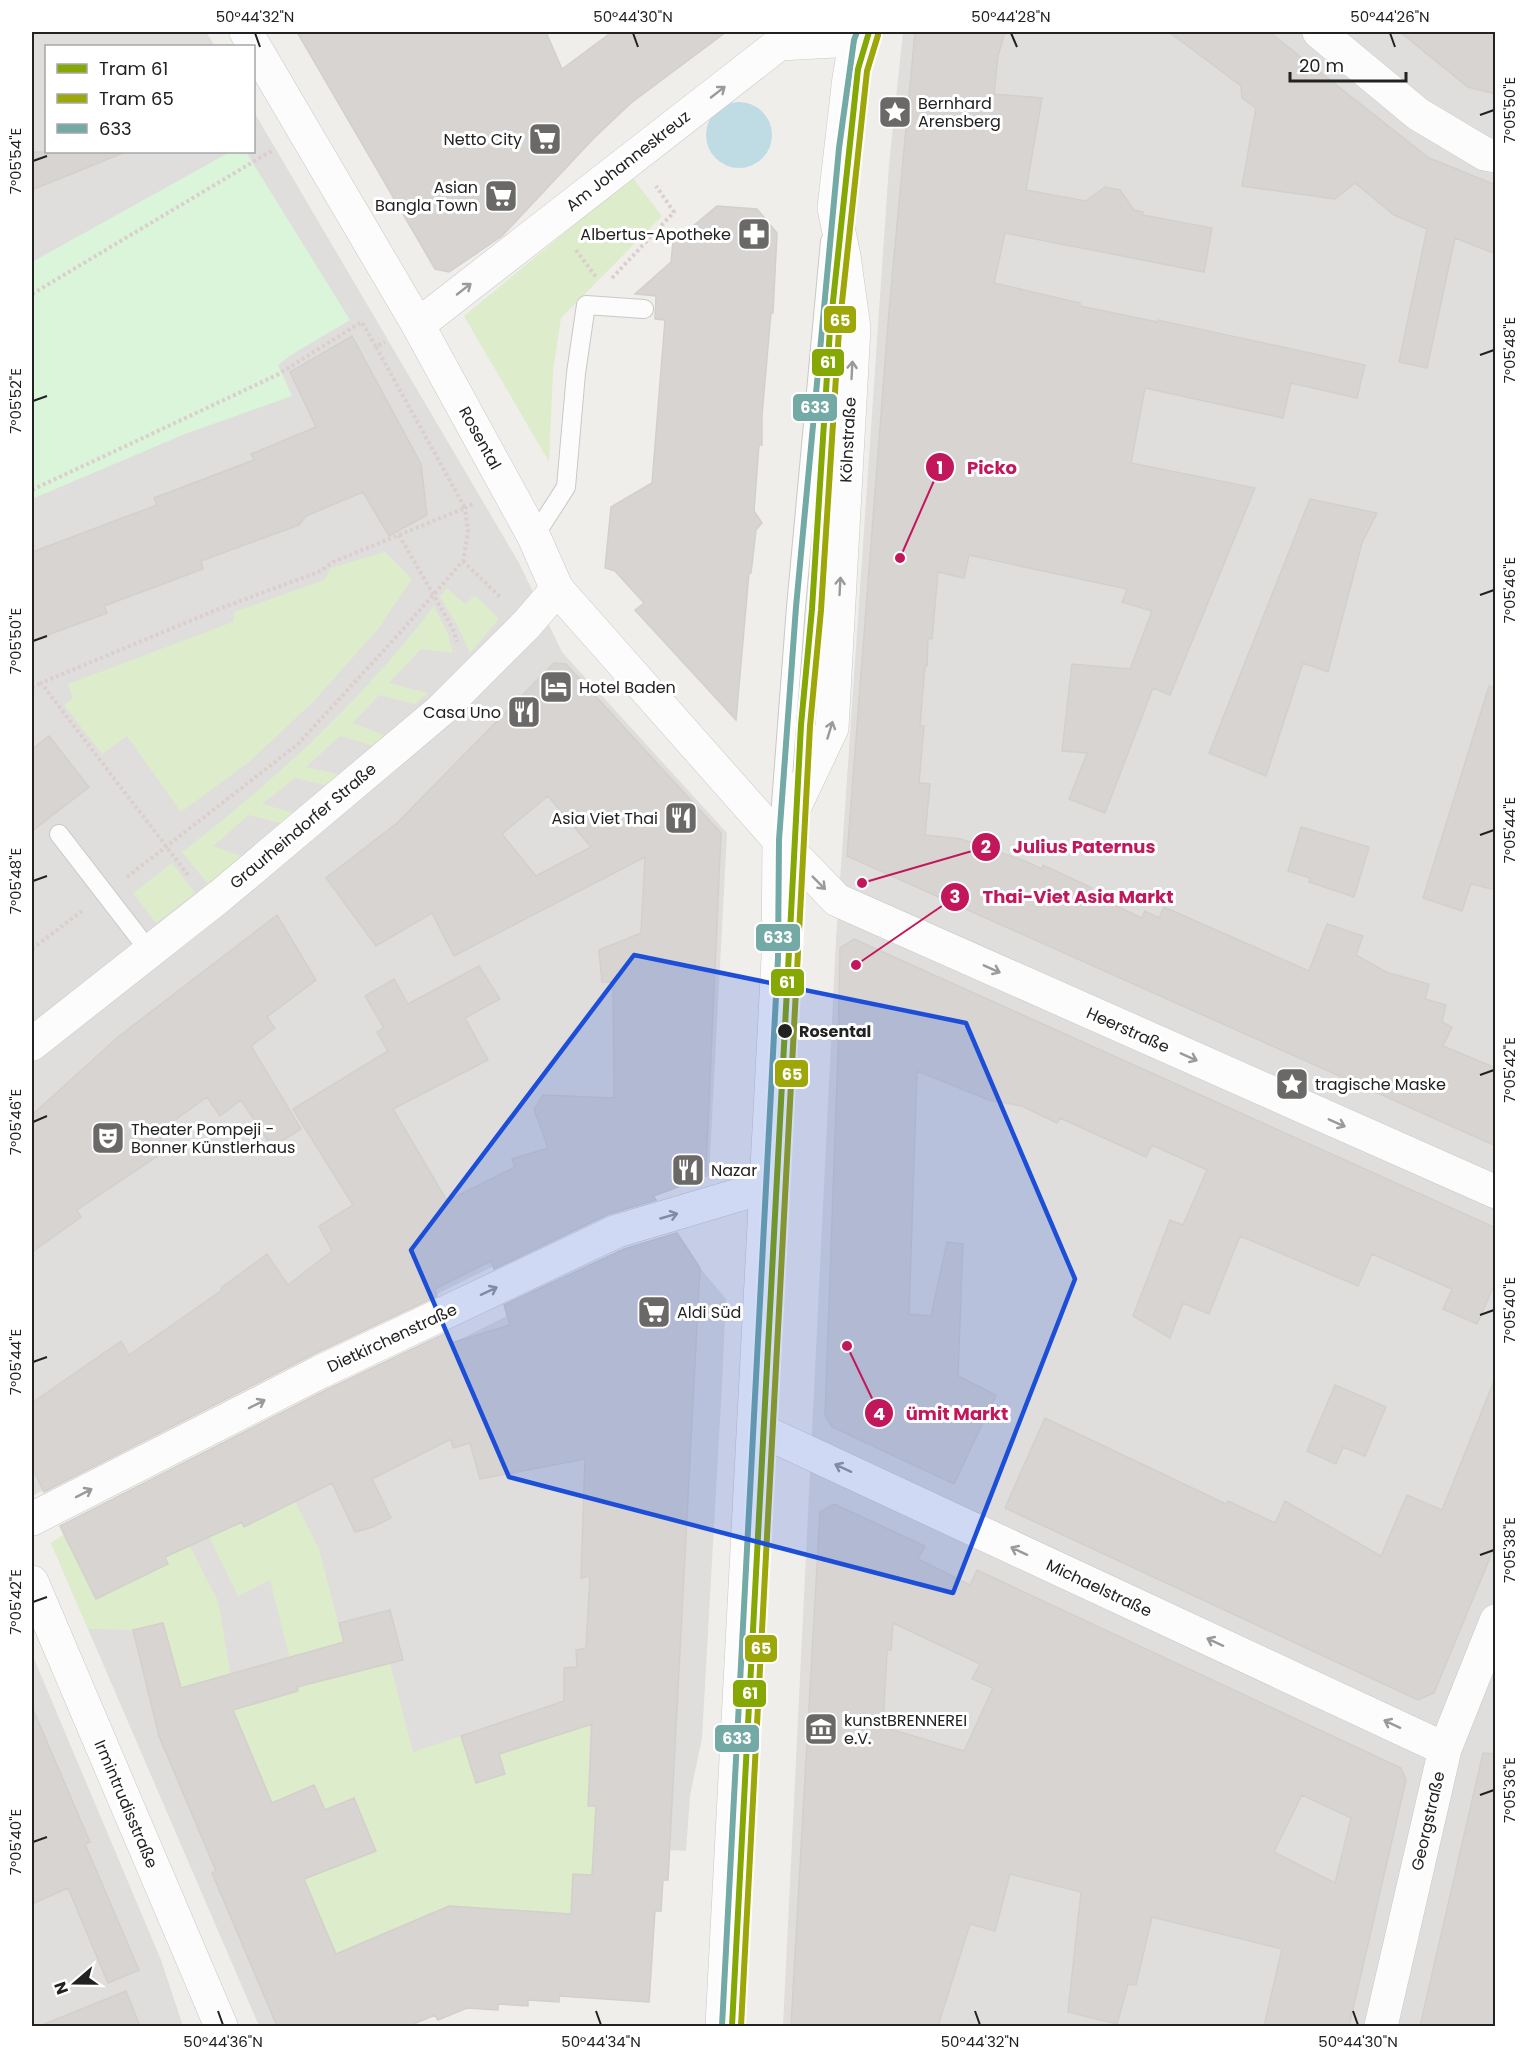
<svg xmlns="http://www.w3.org/2000/svg" width="1527" height="2058" viewBox="0 0 1527 2058" font-family="Poppins,sans-serif">
<style>
.residential{fill:#dfdedc}
.grass{fill:#ddeccb}
.park{fill:#daf5da}
.water{fill:#bfdbe3}
.building{fill:#d7d4d2;stroke:#d3d0cc;stroke-width:1.5;fill-rule:evenodd}
.lines{fill:none;stroke-linecap:round;stroke-linejoin:round}
.service-casing{stroke:#c9c8c7;stroke-width:20}
.minor-casing{stroke:#c9c8c7;stroke-width:34}
.tertiary-casing{stroke:#c9c8c7;stroke-width:34}
.path{stroke:#dccecd;stroke-width:4;stroke-dasharray:3 3;stroke-linecap:butt}
.service{stroke:#fdfcfc;stroke-width:18}
.minor{stroke:#fdfcfc;stroke-width:33}
.tertiary{stroke:#fdfcfc;stroke-width:33}
.bus-1-casing{stroke:#fff;stroke-width:10}
.bus-1{stroke:#74aaa5;stroke-width:6}
.tram-1-casing{stroke:#fff;stroke-width:10}
.tram-2-casing{stroke:#fff;stroke-width:10}
.tram-1{stroke:#86a805;stroke-width:6}
.tram-2{stroke:#9ea708;stroke-width:6}
.oneway{stroke:#9a9a9a}
.marked{fill:#1d4ed8;fill-opacity:0.2;stroke:#1d4ed8;stroke-width:4.5;stroke-linejoin:round}
.ticks{fill:none;stroke:#222;stroke-width:2}
.stop-dot{fill:#222;stroke:#fff;stroke-width:2}
.labels{text-anchor:middle;dominant-baseline:central;stroke-width:6;stroke-linejoin:round;paint-order:stroke}
.poi-label{font-size:16px;fill:#222;stroke:#fff;text-anchor:start}
.street-label{font-size:16px;fill:#222;stroke:#fff}
.stop-label{font-size:16px;font-weight:bold;fill:#222;stroke:#fff;text-anchor:start}
.leader{fill:none;stroke:#c2185b;stroke-width:2}
.callout-dot{fill:#c2185b;stroke:#fff;stroke-width:2}
.mark-label{font-size:18px;text-anchor:middle;font-weight:bold;fill:#fff}
.callout-label{font-size:18px;text-anchor:middle;font-weight:bold;fill:#c2185b;stroke:#fff;stroke-width:6;stroke-linejoin:round;paint-order:stroke}
.line-badge{stroke:#fff;stroke-width:2}
.badge-label{font-size:16px;text-anchor:middle;font-weight:bold;fill:#fff}
.neatline{fill:none;stroke:#222;stroke-width:2}
.ticks-label{font-size:15px;text-anchor:middle;fill:#222}
</style>
<rect width="100%" height="100%" fill="#f0eeeb"/>
<!-- residential -->
<path class="residential" d="M 32,32 L 206,32 L 215,46 L 46,46 L 46,152 L 254,152 L 254,112 L 519,563 L 562,652 L 727,833 L 709,1176 L 571,1228 L 135,1443 L 32,1496 Z
M 903,32 L 1495,32 L 1495,2026 L 783,2026 L 836,939 L 889,165 Z
M 685,1244 L 700,1268 L 726,1299 L 721,1403 L 702,1738 L 690,1796 L 686,1851 L 670,1850 L 668,1880 L 663,1880 L 661,1911 L 655,1912 L 650,2002 L 560,1996 L 559,2002 L 528,2000 L 528,2006 L 499,2004 L 498,2010 L 467,2008 L 438,2020 L 435,2015 L 409,2026 L 406,2021 L 394,2026 L 259,2026 L 51,1543 L 507,1316 L 565,1289 Z
M 32,1654 L 161,1960 L 183,2026 L 32,2026 Z"/>
<!-- grass -->
<path class="grass" d="M 632,177 L 662,216 L 561,318 L 553,371 L 549,462 L 464,316 Z
M 385,552 L 412,579 L 378,629 L 314,701 L 249,762 L 181,812 L 127,736 L 102,754 L 64,705 L 73,698 L 68,684 L 233,622 L 234,612 L 324,580 L 331,568 Z
M 447,588 L 465,604 L 475,595 L 499,619 L 470,653 L 456,623 L 440,597 Z
M 434,606 L 448,634 L 453,653 L 421,649 L 389,683 L 428,693 L 415,704 L 379,695 L 353,723 L 384,735 L 374,746 L 340,736 L 306,767 L 343,775 L 329,786 L 295,778 L 262,804 L 298,814 L 284,824 L 249,815 L 213,846 L 244,857 L 208,884 L 182,852 C 276,780 362,700 434,606 Z
M 172,863 L 195,893 L 156,923 L 133,893 Z
M 295,1501 L 319,1549 L 351,1673 L 390,1664 L 413,1752 L 461,1736 L 477,1783 L 505,1774 L 499,1754 L 590,1724 L 588,1806 L 596,1806 L 592,1875 L 573,1874 L 571,1914 L 449,1906 L 336,1954 L 304,1879 L 376,1851 L 354,1799 L 325,1810 L 314,1785 L 272,1803 L 245,1741 L 174,1771 L 177,1725 L 188,1722 L 163,1623 L 133,1630 L 88,1629 L 51,1543 L 64,1534 L 96,1599 L 168,1564 L 165,1557 L 190,1546 L 218,1601 L 236,1708 L 298,1691 L 270,1580 L 238,1596 L 209,1537 L 241,1520 L 244,1526 Z"/>
<!-- park -->
<path class="park" d="M 230,152 L 246,152 L 350,320 L 291,355 L 278,365 L 292,396 L 185,434 L 32,499 L 32,262 Z"/>
<!-- water -->
<path class="water" d="M706 135a33 33 0 1 1 66 0a33 33 0 1 1-66 0Z"/>
<!-- building -->
<path class="building" d="M 297,32 L 546,32 L 562,69 L 612,32 L 726,32 L 631,103 L 594,138 L 502,236 L 449,272 L 435,269 Z
M 915,32 L 1005,32 L 998,56 L 994,94 L 1042,98 L 1026,190 L 1086,201 L 1105,187 L 1120,190 L 1134,210 L 1143,212 L 1143,215 L 1212,228 L 1204,272 L 1005,233 L 994,283 L 1080,303 L 1080,306 L 1157,322 L 1158,320 L 1365,365 L 1357,398 L 1291,383 L 1283,418 L 1145,388 L 1131,463 L 1255,488 L 1170,695 L 1153,688 L 1105,813 L 1069,799 L 1087,753 L 1062,751 L 1072,664 L 1130,669 L 1152,611 L 1122,602 L 1127,589 L 969,555 L 964,578 L 938,572 L 932,639 L 928,638 L 927,666 L 925,666 L 920,726 L 924,726 L 919,783 L 930,784 L 925,835 L 961,839 L 1025,861 L 1042,869 L 1043,865 L 1092,888 L 1090,894 L 1142,918 L 1145,911 L 1159,918 L 1164,907 L 1309,971 L 1327,924 L 1363,936 L 1356,955 L 1386,972 L 1429,984 L 1425,999 L 1446,1005 L 1442,1022 L 1452,1027 L 1443,1046 L 1496,1068 L 1496,1146 L 847,856 L 889,311 Z
M 1169,32 L 1269,32 L 1429,158 L 1496,185 L 1496,254 L 1455,238 L 1427,368 L 1399,362 L 1427,229 L 1394,215 L 1355,183 L 1335,199 L 1242,186 L 1256,108 L 1242,98 L 1241,86 Z
M 1400,32 L 1496,32 L 1496,94 L 1468,87 Z
M 32,152 L 122,152 L 123,153 L 32,190 Z
M 717,206 L 757,209 L 777,233 L 773,313 L 771,313 L 762,415 L 762,445 L 759,445 L 754,511 L 762,523 L 756,530 L 751,573 L 749,573 L 736,720 L 635,610 L 644,603 L 615,571 L 605,568 L 611,507 L 652,483 L 665,320 L 655,319 L 656,296 L 635,294 L 671,262 L 673,243 Z
M 352,336 L 421,464 L 427,515 L 389,536 L 363,492 L 306,516 L 299,525 L 201,561 L 203,569 L 104,606 L 107,613 L 32,641 L 32,552 L 157,505 L 154,498 L 254,460 L 251,454 L 316,427 L 290,372 Z
M 1310,499 L 1377,513 L 1362,543 L 1328,672 L 1303,663 L 1266,776 L 1209,753 Z
M 554,663 L 566,664 L 721,833 L 706,1170 L 700,1179 L 653,1196 L 656,1200 L 609,1214 L 494,1269 L 491,1261 L 435,1289 L 437,1296 L 312,1355 L 44,1492 L 32,1467 L 32,1403 L 121,1341 L 129,1355 L 222,1290 L 221,1288 L 267,1254 L 288,1285 L 332,1251 L 319,1226 L 353,1205 L 293,1109 L 388,1051 L 377,1032 L 384,1028 L 365,996 L 394,979 L 408,1004 L 479,966 L 500,999 L 465,1018 L 488,1060 L 393,1109 L 447,1201 L 515,1167 L 512,1159 L 548,1148 L 534,1109 L 543,1095 L 614,1098 L 613,982 L 602,982 L 599,950 L 641,933 L 645,857 L 454,956 L 432,913 L 376,946 L 326,878 L 397,823 ZM 548,796 L 591,847 L 536,876 L 502,834 Z
M 1489,686 L 1496,688 L 1496,890 L 1471,884 L 1462,911 L 1423,898 Z
M 49,736 L 89,787 L 32,831 L 32,749 Z
M 1301,827 L 1369,847 L 1354,897 L 1309,882 L 1310,878 L 1288,871 Z
M 277,915 L 316,980 L 267,1017 L 275,1028 L 251,1046 L 301,1129 L 272,1147 L 241,1100 L 220,1116 L 207,1097 L 157,1133 L 168,1149 L 77,1210 L 81,1217 L 32,1252 L 32,1115 L 118,1037 Z
M 854,939 L 1496,1228 L 1496,1281 L 1477,1324 L 1443,1309 L 1452,1289 L 1372,1254 L 1358,1286 L 1240,1236 L 1209,1314 L 1183,1303 L 1170,1338 L 1133,1316 L 1170,1220 L 1183,1225 L 1207,1170 L 1152,1145 L 1146,1157 L 1060,1118 L 1057,1123 L 1022,1106 L 989,1100 L 917,1071 L 909,1314 L 931,1316 L 947,1242 L 963,1244 L 958,1376 L 996,1395 L 954,1484 L 832,1427 L 825,1415 L 838,1053 L 840,948 Z
M 677,1233 L 700,1268 L 668,1880 L 663,1880 L 661,1911 L 655,1911 L 649,2002 L 559,1996 L 559,2002 L 528,2000 L 528,2006 L 498,2004 L 498,2010 L 467,2008 L 438,2020 L 435,2015 L 409,2026 L 277,2026 L 212,1873 L 216,1871 L 159,1736 L 133,1630 L 163,1623 L 181,1688 L 344,1642 L 339,1623 L 390,1610 L 403,1660 L 297,1687 L 298,1691 L 233,1710 L 272,1803 L 314,1785 L 325,1810 L 354,1798 L 376,1851 L 304,1879 L 336,1954 L 449,1906 L 571,1914 L 573,1874 L 592,1875 L 596,1806 L 588,1806 L 592,1724 L 499,1754 L 505,1774 L 476,1783 L 461,1736 L 564,1701 L 564,1668 L 577,1667 L 576,1650 L 586,1648 L 590,1576 L 581,1578 L 585,1459 L 480,1479 L 470,1443 L 453,1448 L 451,1439 L 372,1479 L 391,1518 L 373,1527 L 355,1532 L 332,1483 L 244,1527 L 242,1522 L 165,1557 L 168,1564 L 96,1599 L 60,1526 L 328,1389 L 448,1332 L 451,1343 L 510,1325 L 504,1305 L 624,1249 Z
M 1494,1381 L 1496,1543 L 1434,1693 L 1418,1700 L 1005,1508 L 1045,1418 L 1226,1504 L 1228,1501 L 1275,1523 L 1285,1501 L 1381,1556 L 1407,1495 L 1442,1510 Z
M 1335,1385 L 1386,1407 L 1365,1456 L 1343,1447 L 1336,1464 L 1307,1451 Z
M 834,1504 L 925,1546 L 918,1559 L 970,1585 L 977,1570 L 1401,1768 L 1406,1780 L 1349,2026 L 1264,2026 L 1282,1949 L 1152,1917 L 1136,1985 L 1128,1984 L 1117,2024 L 1068,2012 L 1081,1892 L 1010,1874 L 995,1931 L 970,1924 L 938,2026 L 791,2026 L 820,1512 ZM 893,1623 L 980,1664 L 972,1679 L 993,1688 L 964,1751 L 883,1727 L 887,1650 L 891,1650 ZM 1302,1795 L 1351,1818 L 1335,1883 L 1274,1852 Z
M 32,1707 L 90,1842 L 85,1844 L 139,1970 L 108,1983 L 68,1888 L 32,1904 Z
M 1483,1753 L 1496,1754 L 1496,2026 L 1420,2026 Z
M 126,1991 L 140,2026 L 42,2026 L 42,2025 Z"/>
<g class="lines">
<defs>
<path id="service" d="M 534,537 L 566,487 L 576,373 L 586,305 L 644,309
M 780,817 L 796,607 L 830,241
M 59,834 L 150,952"/>
<path id="minor" d="M 246,32 L 418,325 L 534,537 L 557,589
M 1319,32 L 1418,114 L 1485,154 L 1496,156
M 418,325 L 779,44 L 854,40
M 779,840 L 837,900 L 1496,1192
M 754,1427 L 1445,1749
M 32,1519 L 320,1372 L 617,1231 L 765,1187
M 32,1582 L 221,2026
M 1381,2026 L 1445,1749 L 1496,1621"/>
<path id="tertiary" d="M 32,1044 L 220,896 L 441,710 L 527,624 L 557,589 L 779,840
M 722,2026 L 778,958 L 779,840 L 832,728 L 854,328 L 844,256 L 834,208 L 849,78 L 857,32"/>
</defs>
<!-- service casing -->
<use href="#service" class="service-casing"/>
<!-- minor casing -->
<use href="#minor" class="minor-casing"/>
<!-- tertiary casing -->
<use href="#tertiary" class="tertiary-casing"/>
<!-- path -->
<path class="path" d="M 576,250 L 596,277
M 612,278 L 674,212 L 656,186
M 32,294 L 273,150
M 32,490 L 277,375 L 362,322 L 376,347
M 399,535 L 453,629 L 457,642
M 463,561 L 501,598
M 32,688 L 41,683
M 188,875 L 41,683 L 216,610 L 321,571 L 333,562 L 465,508 L 376,347 L 385,342
M 127,877 L 298,744 L 397,636 L 463,561 L 468,532 L 465,508 L 474,503
M 32,949 L 82,911"/>
<!-- service -->
<use href="#service" class="service"/>
<!-- minor -->
<use href="#minor" class="minor"/>
<!-- tertiary -->
<use href="#tertiary" class="tertiary"/>
<defs>
<path id="bus-1" d="M 722,2026 L 778,958 L 779,840 L 796,607 L 839,148 L 854,40 L 857,32"/>
</defs>
<!-- bus-1 casing -->
<use href="#bus-1" class="bus-1-casing"/>
<!-- bus-1 -->
<use href="#bus-1" class="bus-1"/>
<defs>
<path id="tram-1" d="M 732,2026 L 801,725 L 812,609 L 830,329 L 858,69 L 869,32"/>
<path id="tram-2" d="M 741,2026 L 810,726 L 821,610 L 839,330 L 867,71 L 878,35"/>
</defs>
<!-- tram-1 casing -->
<use href="#tram-1" class="tram-1-casing"/>
<!-- tram-2 casing -->
<use href="#tram-2" class="tram-2-casing"/>
<!-- tram-1 -->
<use href="#tram-1" class="tram-1"/>
<!-- tram-2 -->
<use href="#tram-2" class="tram-2"/>
</g>
<!-- one-way arrows -->
<defs><path id="oneway-shaft" d="M-6 0H5M1.5-3L5.5 0L1.5 3" fill="none" stroke-width="1.6" stroke-linecap="round" stroke-linejoin="round" transform="scale(1.5)"/></defs>
<g class="oneway">
<use href="#oneway-shaft" transform="translate(718 92) rotate(-38)"/>
<use href="#oneway-shaft" transform="translate(464 289) rotate(-38)"/>
<use href="#oneway-shaft" transform="translate(852 370) rotate(-87)"/>
<use href="#oneway-shaft" transform="translate(840 586) rotate(-87)"/>
<use href="#oneway-shaft" transform="translate(830 730) rotate(-73)"/>
<use href="#oneway-shaft" transform="translate(819 883) rotate(45)"/>
<use href="#oneway-shaft" transform="translate(992 969) rotate(24)"/>
<use href="#oneway-shaft" transform="translate(1189 1057) rotate(24)"/>
<use href="#oneway-shaft" transform="translate(1337 1123) rotate(24)"/>
<use href="#oneway-shaft" transform="translate(669 1216) rotate(-16)"/>
<use href="#oneway-shaft" transform="translate(489 1291) rotate(-25)"/>
<use href="#oneway-shaft" transform="translate(257 1404) rotate(-27)"/>
<use href="#oneway-shaft" transform="translate(843 1468) rotate(-155)"/>
<use href="#oneway-shaft" transform="translate(84 1493) rotate(-27)"/>
<use href="#oneway-shaft" transform="translate(1019 1551) rotate(-155)"/>
<use href="#oneway-shaft" transform="translate(1215 1642) rotate(-155)"/>
<use href="#oneway-shaft" transform="translate(1392 1724) rotate(-155)"/>
</g>
<!-- marked area -->
<path class="marked" d="M 634,955 L 966,1023 L 1075,1279 L 953,1593 L 509,1477 L 411,1250 Z"/>
<!-- ticks -->
<path class="ticks" d="M 255,33 L 260,47M 633,33 L 638,47M 1011,33 L 1017,47M 1390,33 L 1395,47M 1480,115 L 1494,110M 33,161 L 47,156M 1480,355 L 1494,350M 33,401 L 47,396M 1480,595 L 1494,590M 33,641 L 47,636M 1480,835 L 1494,830M 33,881 L 47,876M 1480,1075 L 1494,1070M 33,1122 L 47,1116M 1480,1315 L 1494,1310M 33,1362 L 47,1357M 1480,1555 L 1494,1550M 33,1602 L 47,1597M 1480,1795 L 1494,1790M 33,1842 L 47,1837M 218,2011 L 223,2025M 596,2011 L 601,2025M 975,2011 L 980,2025M 1353,2011 L 1358,2025"/>
<!-- icons -->
<defs>
<symbol id="sight-square" viewBox="-11 -11 22 22"><rect x="-9" y="-9" width="18" height="18" rx="4" fill="#6a6968" stroke="#fff"/><path d="M0-6L1.8-2.2L6-1.7L2.9 1.2L3.7 5.4L0 3.3L-3.7 5.4L-2.9 1.2L-6-1.7L-1.8-2.2Z" fill="#fff"/></symbol>
<symbol id="supermarket-square" viewBox="-11 -11 22 22"><rect x="-9" y="-9" width="18" height="18" rx="4" fill="#6a6968" stroke="#fff"/><path d="M-6-5.5h2.5l.6 2H6L4.5 2H-2.5L-4.4-4H-6ZM-1.5 3.2a1.3 1.3 0 1 0 .1 0ZM3 3.2a1.3 1.3 0 1 0 .1 0Z" fill="#fff"/></symbol>
<symbol id="pharmacy-square" viewBox="-11 -11 22 22"><rect x="-9" y="-9" width="18" height="18" rx="4" fill="#6a6968" stroke="#fff"/><path d="M-2-6h4v4h4v4h-4v4h-4v-4h-4v-4h4Z" fill="#fff"/></symbol>
<symbol id="hotel-square" viewBox="-11 -11 22 22"><rect x="-9" y="-9" width="18" height="18" rx="4" fill="#6a6968" stroke="#fff"/><path d="M-6-4.5h1.5V1H6V5H4.5V3h-9V5H-6ZM-4 0a1.8 1.8 0 1 1 3.6 0ZM.5 0V-2.5h3Q6-2.5 6 0Z" fill="#fff"/></symbol>
<symbol id="restaurant-square" viewBox="-11 -11 22 22"><rect x="-9" y="-9" width="18" height="18" rx="4" fill="#6a6968" stroke="#fff"/><path d="M-5-6h1v4h1v-4h1v4h1v-4h1v5L-1.5 .5V6h-2V.5L-5-1ZM5-6V6H3V1.5H1.5Q1.5-4 5-6Z" fill="#fff"/></symbol>
<symbol id="theatre-square" viewBox="-11 -11 22 22"><rect x="-9" y="-9" width="18" height="18" rx="4" fill="#6a6968" stroke="#fff"/><path d="M-5-5.5Q0-4 5-5.5V0Q5 5 0 6Q-5 5-5 0ZM-3.3-2.5H-1v1.5H-3.3ZM1-2.5H3.3v1.5H1ZM-2.8 1Q0 5.5 2.8 1Z" fill="#fff"/></symbol>
<symbol id="museum-square" viewBox="-11 -11 22 22"><rect x="-9" y="-9" width="18" height="18" rx="4" fill="#6a6968" stroke="#fff"/><path d="M0-6L6-3V-2H-6V-3ZM-5-1h2V3h-2ZM-1-1h2V3h-2ZM3-1h2V3H3ZM-6 4H6V6H-6Z" fill="#fff"/></symbol>
</defs>
<g fill-rule="evenodd">
<use href="#sight-square" x="876" y="93" width="38" height="38"/>
<use href="#supermarket-square" x="526" y="120" width="38" height="38"/>
<use href="#supermarket-square" x="482" y="177" width="38" height="38"/>
<use href="#pharmacy-square" x="735" y="215" width="38" height="38"/>
<use href="#hotel-square" x="537" y="668" width="38" height="38"/>
<use href="#restaurant-square" x="505" y="693" width="38" height="38"/>
<use href="#restaurant-square" x="662" y="799" width="38" height="38"/>
<use href="#sight-square" x="1273" y="1065" width="38" height="38"/>
<use href="#theatre-square" x="89" y="1119" width="38" height="38"/>
<use href="#restaurant-square" x="669" y="1151" width="38" height="38"/>
<use href="#supermarket-square" x="635" y="1293" width="38" height="38"/>
<use href="#museum-square" x="802" y="1710" width="38" height="38"/>
</g>
<!-- markers -->
<circle class="stop-dot" cx="785" cy="1031" r="8"/>
<g class="labels">
<!-- poi labels -->
<g class="poi-label">
<text x="918" y="103">Bernhard<tspan x="918" dy="18">Arensberg</tspan></text>
<text x="522" y="139" text-anchor="end">Netto City</text>
<text x="478" y="187" text-anchor="end">Asian<tspan x="478" dy="18">Bangla Town</tspan></text>
<text x="731" y="234" text-anchor="end">Albertus-Apotheke</text>
<text x="579" y="687">Hotel Baden</text>
<text x="501" y="712" text-anchor="end">Casa Uno</text>
<text x="658" y="818" text-anchor="end">Asia Viet Thai</text>
<text x="1315" y="1084">tragische Maske</text>
<text x="131" y="1129">Theater Pompeji -<tspan x="131" dy="18">Bonner Künstlerhaus</tspan></text>
<text x="711" y="1170">Nazar</text>
<text x="677" y="1312">Aldi Süd</text>
<text x="844" y="1720">kunstBRENNEREI<tspan x="844" dy="18">e.V.</tspan></text>
</g>
<!-- street labels -->
<g class="street-label">
<text transform="translate(628 161) rotate(-38)">Am Johanneskreuz</text>
<text transform="translate(480 438) rotate(61)">Rosental</text>
<text transform="translate(848 440) rotate(-87)">Kölnstraße</text>
<text transform="translate(303 826) rotate(-40)">Graurheindorfer Straße</text>
<text transform="translate(1128 1030) rotate(24)">Heerstraße</text>
<text transform="translate(392 1338) rotate(-25)">Dietkirchenstraße</text>
<text transform="translate(1099 1588) rotate(25)">Michaelstraße</text>
<text transform="translate(126 1804) rotate(67)">Irmintrudisstraße</text>
<text transform="translate(1428 1821) rotate(-77)">Georgstraße</text>
</g>
<!-- stop labels -->
<g class="stop-label">
<text x="799" y="1031">Rosental</text>
</g>
</g>
<!-- callouts -->
<path class="leader" d="M900 558L940 467M862 883L986 847M856 965L955 897M847 1346L879 1413"/>
<g class="callout-dot">
<circle cx="900" cy="558" r="6"/>
<circle cx="862" cy="883" r="6"/>
<circle cx="856" cy="965" r="6"/>
<circle cx="847" cy="1346" r="6"/>
<circle cx="940" cy="467" r="15"/>
<circle cx="986" cy="847" r="15"/>
<circle cx="955" cy="897" r="15"/>
<circle cx="879" cy="1413" r="15"/>
</g>
<g class="mark-label">
<text x="940" y="474">1</text>
<text x="986" y="853">2</text>
<text x="955" y="903">3</text>
<text x="879" y="1420">4</text>
</g>
<g class="callout-label">
<text x="992" y="474">Picko</text>
<text x="1084" y="853">Julius Paternus</text>
<text x="1078" y="903">Thai-Viet Asia Markt</text>
<text x="957" y="1420">ümit Markt</text>
</g>
<g class="line-badge">
<rect x="823" y="305" width="34" height="29" rx="6" fill="#9ea708"/>
<rect x="811" y="348" width="34" height="29" rx="6" fill="#86a805"/>
<rect x="792" y="393" width="46" height="29" rx="6" fill="#74aaa5"/>
<rect x="755" y="923" width="46" height="29" rx="6" fill="#74aaa5"/>
<rect x="770" y="968" width="35" height="29" rx="6" fill="#86a805"/>
<rect x="774" y="1059" width="35" height="29" rx="6" fill="#9ea708"/>
<rect x="744" y="1634" width="34" height="29" rx="6" fill="#9ea708"/>
<rect x="732" y="1679" width="35" height="29" rx="6" fill="#86a805"/>
<rect x="714" y="1724" width="46" height="29" rx="6" fill="#74aaa5"/>
</g>
<g class="badge-label">
<text x="840" y="326">65</text>
<text x="828" y="368">61</text>
<text x="815" y="413">633</text>
<text x="778" y="943">633</text>
<text x="787" y="988">61</text>
<text x="792" y="1080">65</text>
<text x="761" y="1654">65</text>
<text x="750" y="1699">61</text>
<text x="737" y="1744">633</text>
</g>
<!-- border -->
<rect width="1527" height="2058" fill="none" stroke="#ffffff" stroke-width="66"/>
<!-- legend -->
<rect x="45" y="45" width="210" height="108" fill="#ffffff" stroke="#a7a7a7" stroke-width="1.5"/>
<rect x="57" y="64" width="30" height="9" fill="#86a805" stroke="#a7a7a7" stroke-width="1.5"/>
<text x="99" y="75" font-size="18" fill="#222222">Tram 61</text>
<rect x="57" y="94" width="30" height="9" fill="#9ea708" stroke="#a7a7a7" stroke-width="1.5"/>
<text x="99" y="105" font-size="18" fill="#222222">Tram 65</text>
<rect x="57" y="124" width="30" height="9" fill="#74aaa5" stroke="#a7a7a7" stroke-width="1.5"/>
<text x="99" y="135" font-size="18" fill="#222222">633</text>
<!-- north arrow -->
<g transform="translate(75 1983) rotate(250)" stroke="#ffffff" stroke-width="4.5" paint-order="stroke">
<path d="M0-4.5L10 22L0 15L-10 22Z" fill="#222222"/>
<text y="-9" font-size="16" font-weight="bold" text-anchor="middle" fill="#222222">N</text>
</g>
<!-- scale -->
<path d="M1290 72v9h116v-9" fill="none" stroke="#222222" stroke-width="3"/>
<text x="1299" y="72" font-size="18" fill="#222222" stroke="#ffffff" stroke-width="4.5" paint-order="stroke">20 m</text>
<rect x="33" y="33" width="1461" height="1992" class="neatline"/>
<g class="ticks-label">
<text x="255" y="22">50°44'32"N</text>
<text x="633" y="22">50°44'30"N</text>
<text x="1011" y="22">50°44'28"N</text>
<text x="1390" y="22">50°44'26"N</text>
<text transform="translate(1510 110) rotate(-90)" y="5">7°05'50"E</text>
<text transform="translate(16 161) rotate(-90)" y="5">7°05'54"E</text>
<text transform="translate(1510 350) rotate(-90)" y="5">7°05'48"E</text>
<text transform="translate(16 401) rotate(-90)" y="5">7°05'52"E</text>
<text transform="translate(1510 590) rotate(-90)" y="5">7°05'46"E</text>
<text transform="translate(16 641) rotate(-90)" y="5">7°05'50"E</text>
<text transform="translate(1510 830) rotate(-90)" y="5">7°05'44"E</text>
<text transform="translate(16 881) rotate(-90)" y="5">7°05'48"E</text>
<text transform="translate(1510 1070) rotate(-90)" y="5">7°05'42"E</text>
<text transform="translate(16 1122) rotate(-90)" y="5">7°05'46"E</text>
<text transform="translate(1510 1310) rotate(-90)" y="5">7°05'40"E</text>
<text transform="translate(16 1362) rotate(-90)" y="5">7°05'44"E</text>
<text transform="translate(1510 1550) rotate(-90)" y="5">7°05'38"E</text>
<text transform="translate(16 1602) rotate(-90)" y="5">7°05'42"E</text>
<text transform="translate(1510 1790) rotate(-90)" y="5">7°05'36"E</text>
<text transform="translate(16 1842) rotate(-90)" y="5">7°05'40"E</text>
<text x="223" y="2047">50°44'36"N</text>
<text x="601" y="2047">50°44'34"N</text>
<text x="980" y="2047">50°44'32"N</text>
<text x="1358" y="2047">50°44'30"N</text>
</g>
</svg>
